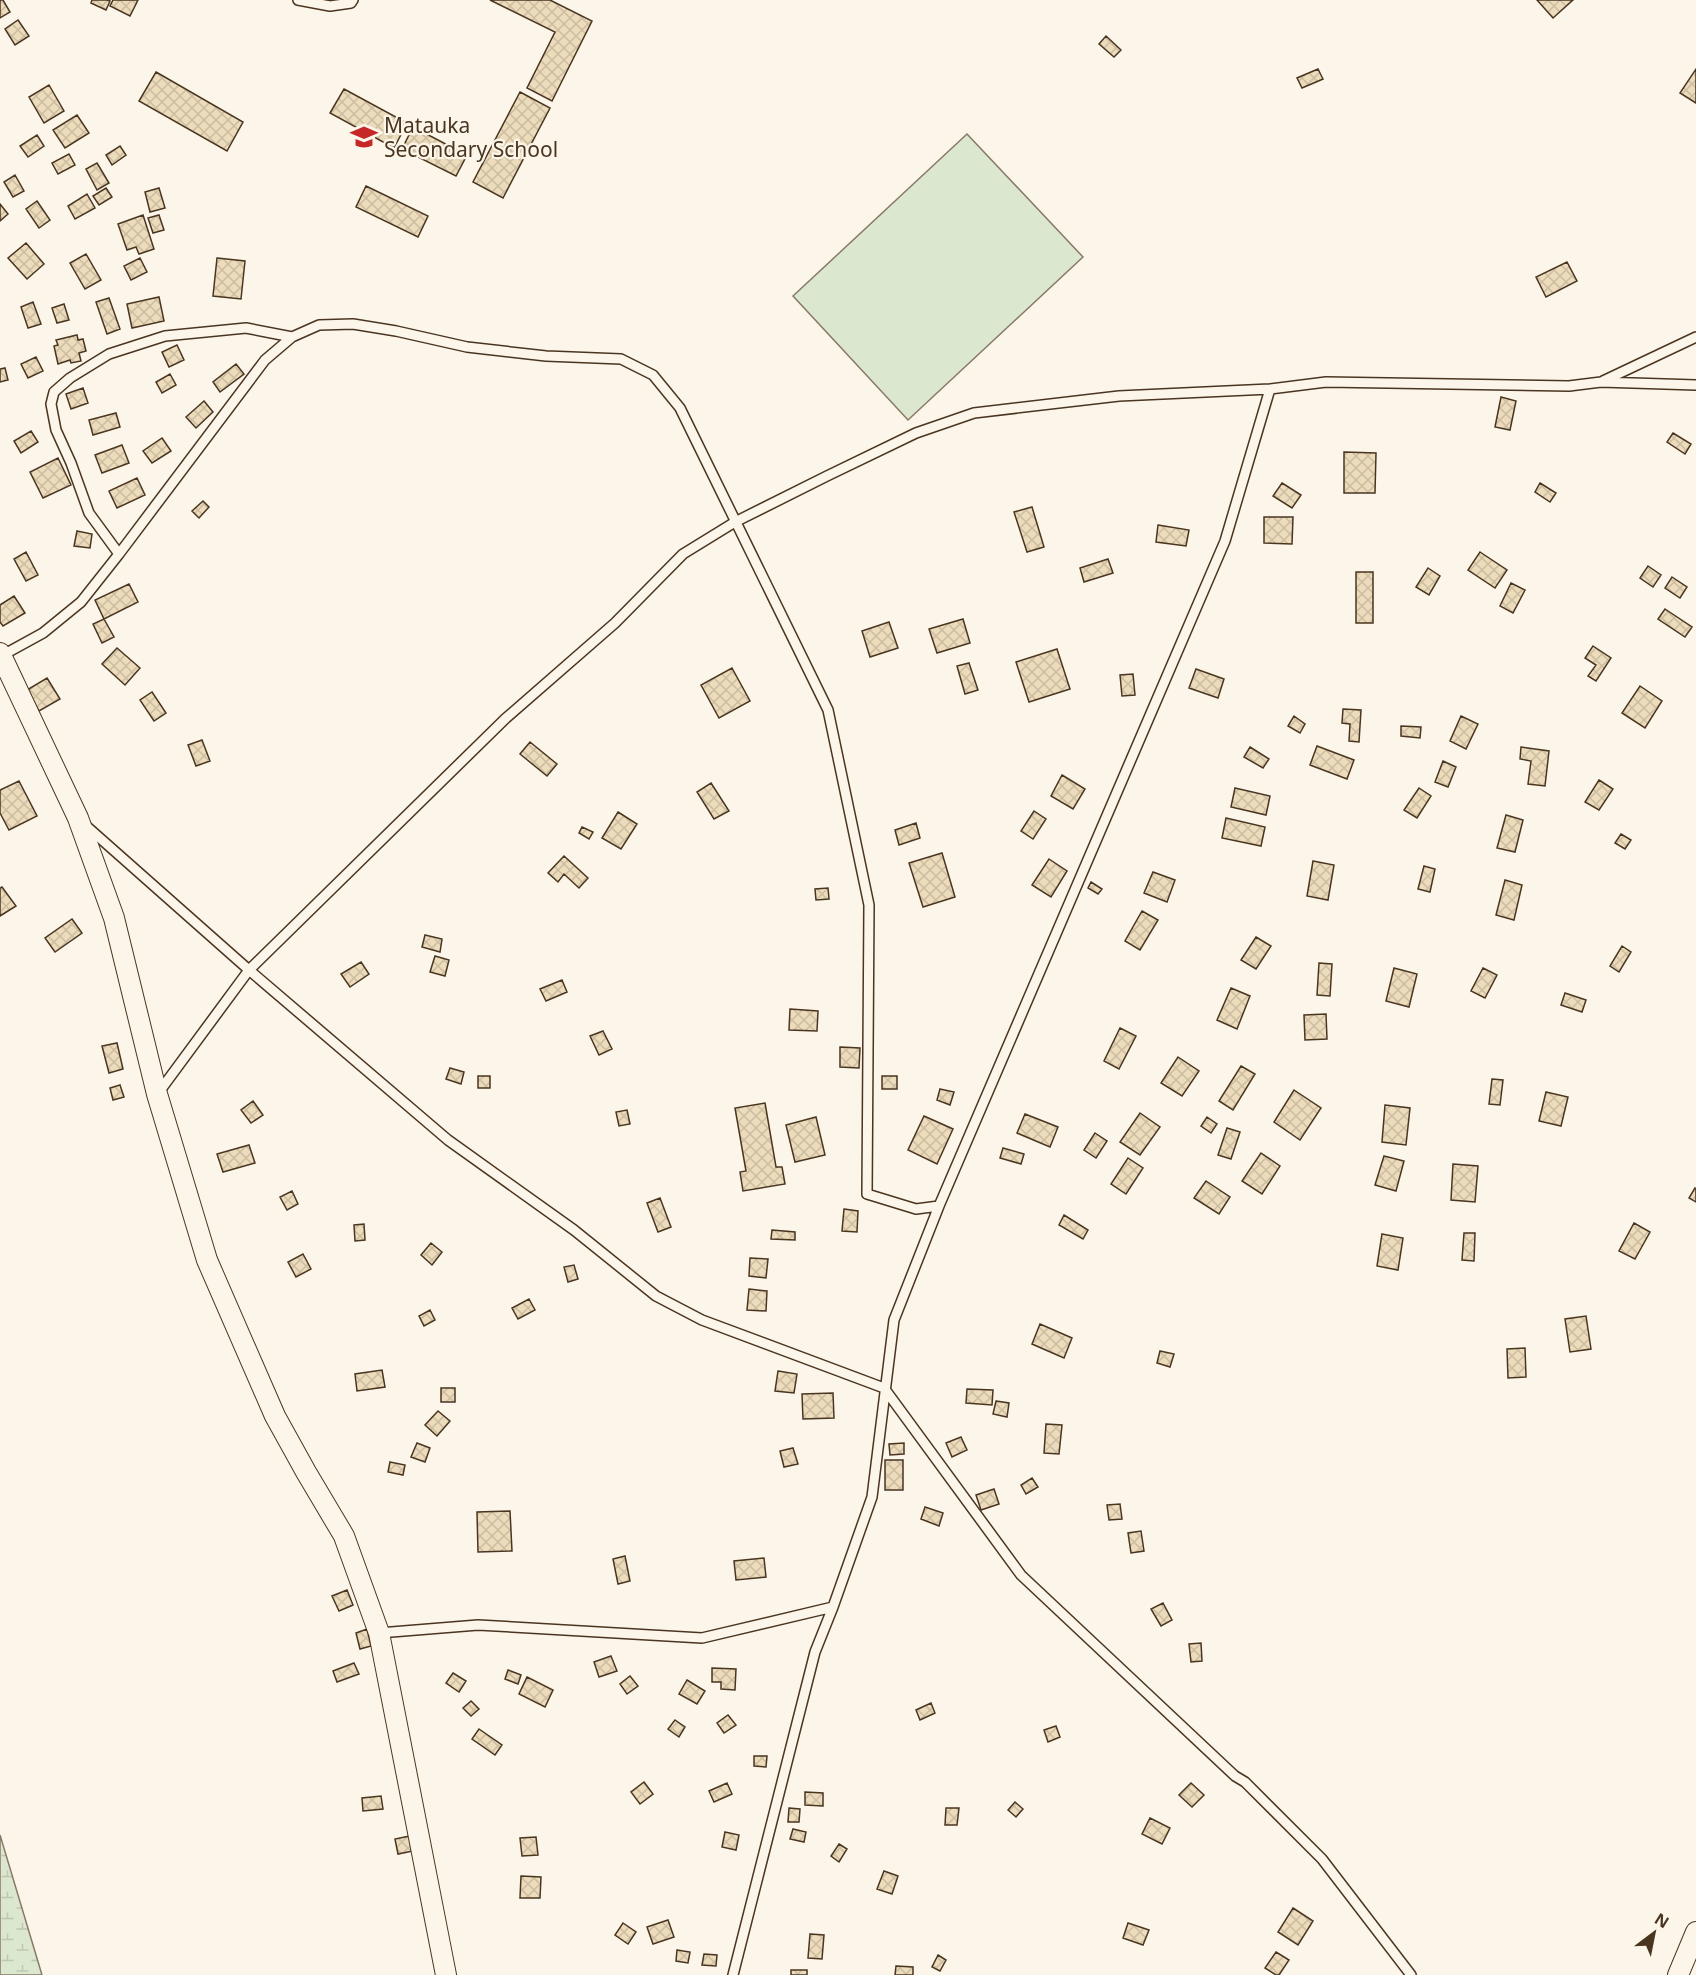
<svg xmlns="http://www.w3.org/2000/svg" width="1696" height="1975" viewBox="0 0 1696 1975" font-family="'Noto Sans',sans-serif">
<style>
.green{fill:#dce7d0;stroke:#887966;stroke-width:1.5}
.wetland{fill:url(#wetland-marsh);stroke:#887966;stroke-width:1.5}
.building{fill:url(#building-cross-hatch);stroke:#4a3520;stroke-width:1.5}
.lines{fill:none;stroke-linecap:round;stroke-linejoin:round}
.service-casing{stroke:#4a3520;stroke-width:12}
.minor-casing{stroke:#4a3520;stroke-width:22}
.service{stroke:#fbf6e9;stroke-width:9}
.minor{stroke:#fbf6e9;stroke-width:20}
.labels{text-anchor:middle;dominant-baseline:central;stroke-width:4.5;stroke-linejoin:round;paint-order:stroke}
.poi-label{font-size:21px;fill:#4a3520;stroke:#fbf6e9;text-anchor:start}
</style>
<defs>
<pattern id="wetland-marsh" width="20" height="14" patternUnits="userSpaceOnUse" patternTransform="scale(1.5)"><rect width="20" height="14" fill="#dce7d0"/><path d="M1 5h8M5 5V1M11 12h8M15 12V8" fill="none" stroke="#bec7b2"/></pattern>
<pattern id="building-cross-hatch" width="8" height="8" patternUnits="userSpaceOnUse" patternTransform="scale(1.5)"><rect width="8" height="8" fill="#ecdcbc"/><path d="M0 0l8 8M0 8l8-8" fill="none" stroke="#ccbda1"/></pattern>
</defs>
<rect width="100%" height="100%" fill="#fbf6e9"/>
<!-- green -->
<path class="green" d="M 967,134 L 1083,257 L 908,420 L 793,296 Z"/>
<!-- wetland -->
<path class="wetland" d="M 0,1835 L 42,1975 L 0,1975 Z"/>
<!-- building -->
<path class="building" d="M 0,0 L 3,0 L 10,12 L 0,18 Z
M 92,0 L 107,0 L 110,1 L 106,10 L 91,3 Z
M 113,0 L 138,0 L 130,16 L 110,6 Z
M 490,0 L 550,0 L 592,21 L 552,101 L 527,88 L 555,32 Z
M 1537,0 L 1573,0 L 1553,18 Z
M 18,20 L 29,36 L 15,45 L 5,29 Z
M 1106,36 L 1121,50 L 1114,57 L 1099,44 Z
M 1318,69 L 1323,79 L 1302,88 L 1297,78 Z
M 1696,69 L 1696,103 L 1680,93 Z
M 156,72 L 243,122 L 227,151 L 139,101 Z
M 49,85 L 64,111 L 44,123 L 29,97 Z
M 344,89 L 407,123 L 394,148 L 330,113 Z
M 520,92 L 550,108 L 503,198 L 473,182 Z
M 77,115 L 89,133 L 65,148 L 53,130 Z
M 413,127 L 467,155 L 456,176 L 402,149 Z
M 37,135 L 44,146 L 28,157 L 20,146 Z
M 120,146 L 126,155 L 112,165 L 106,155 Z
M 69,154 L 75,165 L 58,174 L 52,163 Z
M 97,163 L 109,183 L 97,190 L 86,169 Z
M 15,175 L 24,191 L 13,197 L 4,182 Z
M 366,186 L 428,216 L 418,237 L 356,207 Z
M 106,188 L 112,197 L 99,205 L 93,196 Z
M 159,188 L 165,208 L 150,212 L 145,192 Z
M 87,194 L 95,208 L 75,219 L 68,206 Z
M 37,201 L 50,220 L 39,228 L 26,209 Z
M 0,204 L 8,214 L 0,221 Z
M 143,215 L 154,249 L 139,254 L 136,247 L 127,250 L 118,224 Z
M 159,215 L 164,230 L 153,233 L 148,218 Z
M 26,243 L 44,264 L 27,279 L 8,258 Z
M 86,254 L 101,280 L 85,289 L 70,263 Z
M 140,258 L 147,272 L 131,280 L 124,266 Z
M 217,258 L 245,261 L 241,299 L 213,296 Z
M 1567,262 L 1577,281 L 1546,297 L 1536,277 Z
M 159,297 L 164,321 L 132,328 L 127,304 Z
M 109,298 L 120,329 L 107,334 L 96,302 Z
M 33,302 L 41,324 L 28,328 L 21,307 Z
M 64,304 L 69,320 L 57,323 L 52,308 Z
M 77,335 L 78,340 L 83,339 L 86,351 L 79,353 L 81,361 L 71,363 L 70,360 L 58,364 L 54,346 L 58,345 L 56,340 Z
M 177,345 L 184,360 L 169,367 L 162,352 Z
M 36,357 L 43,371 L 28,378 L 21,364 Z
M 236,364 L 244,374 L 220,392 L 213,382 Z
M 5,368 L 8,380 L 0,382 L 0,369 Z
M 170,374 L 176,385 L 162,393 L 156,382 Z
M 83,388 L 88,403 L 71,409 L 66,394 Z
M 1501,397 L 1516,401 L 1510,430 L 1495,427 Z
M 204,401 L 213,412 L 196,428 L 186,417 Z
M 116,413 L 120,427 L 93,435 L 89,420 Z
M 31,431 L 38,442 L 21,453 L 14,441 Z
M 1673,433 L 1691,444 L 1685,454 L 1667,442 Z
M 162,438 L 171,451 L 152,463 L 143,451 Z
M 122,445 L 129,463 L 102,473 L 95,455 Z
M 1344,452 L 1376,453 L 1375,493 L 1344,493 Z
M 58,458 L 71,485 L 43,498 L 30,472 Z
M 137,478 L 145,495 L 117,508 L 109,491 Z
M 1282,483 L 1301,495 L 1292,508 L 1273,496 Z
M 1540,483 L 1556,493 L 1550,502 L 1535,492 Z
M 203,501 L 209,507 L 199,518 L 192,511 Z
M 1032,507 L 1044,547 L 1027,552 L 1014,512 Z
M 1264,517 L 1293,517 L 1292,544 L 1264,543 Z
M 1158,525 L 1189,530 L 1186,546 L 1156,542 Z
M 77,531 L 92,534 L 90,548 L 74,546 Z
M 26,552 L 38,575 L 26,581 L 14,559 Z
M 1480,552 L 1507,570 L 1495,588 L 1468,570 Z
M 1108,559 L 1113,573 L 1084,582 L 1080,568 Z
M 1648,566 L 1661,575 L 1653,587 L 1640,578 Z
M 1428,568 L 1440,576 L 1429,595 L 1416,587 Z
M 1356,572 L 1373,572 L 1373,623 L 1356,623 Z
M 1672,577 L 1687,587 L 1680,598 L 1665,588 Z
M 1511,583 L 1525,590 L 1513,613 L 1500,606 Z
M 129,584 L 138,602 L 104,619 L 95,600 Z
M 14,596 L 25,613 L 3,626 L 0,622 L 0,605 Z
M 1665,609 L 1692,627 L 1685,637 L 1658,619 Z
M 104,619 L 114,637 L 102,643 L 93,624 Z
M 963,619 L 970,643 L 937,653 L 929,629 Z
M 889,622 L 898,648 L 870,657 L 862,631 Z
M 1593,646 L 1611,658 L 1596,681 L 1588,676 L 1596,665 L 1585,658 Z
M 117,648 L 140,668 L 125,685 L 102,664 Z
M 1057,649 L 1070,689 L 1029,702 L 1016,662 Z
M 969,663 L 978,690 L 965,694 L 957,666 Z
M 732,668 L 750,701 L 719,718 L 701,685 Z
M 1196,669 L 1224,679 L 1218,698 L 1189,688 Z
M 1133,674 L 1135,695 L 1122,696 L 1120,675 Z
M 47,678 L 60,699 L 39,711 L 27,690 Z
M 1640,686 L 1662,701 L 1645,728 L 1622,713 Z
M 152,692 L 166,713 L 154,721 L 140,700 Z
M 1343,709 L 1361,710 L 1359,742 L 1349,741 L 1350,724 L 1342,723 Z
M 1294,716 L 1305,724 L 1300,733 L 1288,726 Z
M 1461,716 L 1478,724 L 1466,749 L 1450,741 Z
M 1401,726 L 1421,727 L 1420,738 L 1401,736 Z
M 202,740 L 210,761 L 196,766 L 188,745 Z
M 530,742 L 557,764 L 547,776 L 520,754 Z
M 1317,746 L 1354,760 L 1347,779 L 1310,765 Z
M 1250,747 L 1269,759 L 1263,768 L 1244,757 Z
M 1521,747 L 1549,751 L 1545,786 L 1528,784 L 1531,761 L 1520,759 Z
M 1443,761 L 1456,767 L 1448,787 L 1435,782 Z
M 1062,775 L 1085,789 L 1073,809 L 1051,796 Z
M 1599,780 L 1613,789 L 1599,810 L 1585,802 Z
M 19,781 L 37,816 L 9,830 L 0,813 L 0,790 Z
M 711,783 L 729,811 L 714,819 L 697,792 Z
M 1235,788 L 1270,796 L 1266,815 L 1231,807 Z
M 1419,788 L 1431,796 L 1417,818 L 1404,810 Z
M 1034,811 L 1046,819 L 1033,839 L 1021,831 Z
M 618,812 L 637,824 L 621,849 L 602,838 Z
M 1506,815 L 1523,820 L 1515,852 L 1497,848 Z
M 1226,818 L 1265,827 L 1261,846 L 1222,838 Z
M 916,823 L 920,838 L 899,845 L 895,830 Z
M 582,827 L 593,832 L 589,839 L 579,833 Z
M 1621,834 L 1631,840 L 1625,849 L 1615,843 Z
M 942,853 L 955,897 L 923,907 L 909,863 Z
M 564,856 L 588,878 L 579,888 L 564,874 L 558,882 L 548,873 Z
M 1049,859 L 1067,871 L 1051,897 L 1032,885 Z
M 1313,861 L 1334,865 L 1328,900 L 1307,896 Z
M 1424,866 L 1435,869 L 1430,892 L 1418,889 Z
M 1153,872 L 1175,880 L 1167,902 L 1144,893 Z
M 1505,880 L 1522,885 L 1514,920 L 1496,915 Z
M 1091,882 L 1102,889 L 1098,894 L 1088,888 Z
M 2,887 L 16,906 L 0,916 L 0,888 Z
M 828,888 L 829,899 L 816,900 L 815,889 Z
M 1142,911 L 1158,920 L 1140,950 L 1125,941 Z
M 72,919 L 82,933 L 55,952 L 45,938 Z
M 425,935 L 442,939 L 440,952 L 422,947 Z
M 1256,937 L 1271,946 L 1256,969 L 1241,960 Z
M 1622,946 L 1631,952 L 1619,972 L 1610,966 Z
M 435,956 L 449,960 L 445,976 L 430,972 Z
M 361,962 L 369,974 L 350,987 L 341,974 Z
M 1319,963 L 1332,964 L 1330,996 L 1317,995 Z
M 1394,968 L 1417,974 L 1409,1007 L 1386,1001 Z
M 1483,968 L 1497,975 L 1485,998 L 1471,991 Z
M 562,980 L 567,992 L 546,1001 L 540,989 Z
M 1231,988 L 1250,996 L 1237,1029 L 1217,1020 Z
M 1565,993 L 1586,1000 L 1582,1012 L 1561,1005 Z
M 790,1009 L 818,1011 L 817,1031 L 789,1030 Z
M 1326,1014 L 1327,1039 L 1305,1040 L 1304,1015 Z
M 1120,1028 L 1136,1036 L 1119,1069 L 1104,1061 Z
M 603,1031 L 612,1049 L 599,1055 L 590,1036 Z
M 117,1043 L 123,1069 L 109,1073 L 102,1046 Z
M 840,1047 L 860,1048 L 859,1068 L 840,1067 Z
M 1178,1057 L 1199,1071 L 1182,1096 L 1161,1083 Z
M 1241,1066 L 1255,1074 L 1233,1110 L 1219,1101 Z
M 450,1068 L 464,1072 L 461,1084 L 446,1079 Z
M 478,1076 L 490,1076 L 490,1088 L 478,1088 Z
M 882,1076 L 897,1076 L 897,1089 L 882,1089 Z
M 1492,1079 L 1503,1080 L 1500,1105 L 1489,1104 Z
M 120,1085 L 124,1097 L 113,1100 L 110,1088 Z
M 940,1089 L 954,1092 L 950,1105 L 937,1100 Z
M 1294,1090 L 1321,1108 L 1300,1140 L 1274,1122 Z
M 1546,1092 L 1568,1097 L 1561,1126 L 1539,1121 Z
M 253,1101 L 263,1115 L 251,1123 L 241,1110 Z
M 765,1103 L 776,1167 L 782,1167 L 785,1184 L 743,1191 L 740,1172 L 746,1171 L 735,1108 Z
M 1385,1105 L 1410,1108 L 1406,1145 L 1382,1142 Z
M 627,1110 L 630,1124 L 619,1126 L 616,1112 Z
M 1140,1113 L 1160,1127 L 1140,1155 L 1120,1142 Z
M 1025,1114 L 1058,1127 L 1050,1147 L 1017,1133 Z
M 924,1116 L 953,1129 L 937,1164 L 908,1150 Z
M 816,1117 L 825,1155 L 795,1162 L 786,1125 Z
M 1207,1117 L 1217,1124 L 1211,1133 L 1201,1126 Z
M 1227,1128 L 1240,1132 L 1231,1159 L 1218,1155 Z
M 1095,1133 L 1107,1141 L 1096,1158 L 1084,1150 Z
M 249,1145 L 255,1163 L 223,1172 L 217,1154 Z
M 1003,1148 L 1024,1154 L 1021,1164 L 1000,1158 Z
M 1261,1153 L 1280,1166 L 1262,1194 L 1242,1181 Z
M 1384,1156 L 1404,1161 L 1396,1191 L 1375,1185 Z
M 1128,1158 L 1143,1168 L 1126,1194 L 1111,1184 Z
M 1453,1164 L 1478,1166 L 1475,1202 L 1451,1200 Z
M 1206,1181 L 1230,1197 L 1219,1214 L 1194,1198 Z
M 1695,1188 L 1696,1189 L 1696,1202 L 1689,1198 Z
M 292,1191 L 298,1204 L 287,1210 L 280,1197 Z
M 660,1198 L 671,1227 L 658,1232 L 647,1203 Z
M 844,1209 L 858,1211 L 857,1232 L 842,1231 Z
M 1064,1215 L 1088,1230 L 1083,1239 L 1059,1225 Z
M 1634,1223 L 1650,1232 L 1635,1259 L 1619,1251 Z
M 364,1224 L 365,1240 L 355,1241 L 354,1225 Z
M 772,1230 L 795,1232 L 795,1240 L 771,1239 Z
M 1464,1233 L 1475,1233 L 1474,1261 L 1462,1260 Z
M 1382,1234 L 1403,1238 L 1398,1270 L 1377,1266 Z
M 431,1243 L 442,1252 L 432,1265 L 421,1255 Z
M 303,1254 L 311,1269 L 296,1277 L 288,1262 Z
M 750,1258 L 768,1259 L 766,1278 L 749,1276 Z
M 574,1265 L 578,1279 L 568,1282 L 564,1267 Z
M 749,1289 L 767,1291 L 766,1311 L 747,1310 Z
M 529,1299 L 535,1310 L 518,1319 L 512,1308 Z
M 430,1310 L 435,1320 L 424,1326 L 419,1316 Z
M 1586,1316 L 1591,1349 L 1570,1352 L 1565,1319 Z
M 1040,1324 L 1072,1338 L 1064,1358 L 1032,1344 Z
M 1525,1348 L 1526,1377 L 1508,1378 L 1507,1349 Z
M 1160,1351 L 1174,1354 L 1170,1367 L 1157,1363 Z
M 382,1370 L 385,1387 L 357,1391 L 355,1374 Z
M 778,1371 L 797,1374 L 794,1393 L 775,1391 Z
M 441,1388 L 455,1388 L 455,1402 L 441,1402 Z
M 967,1389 L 993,1390 L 992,1405 L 966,1403 Z
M 833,1393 L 834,1418 L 803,1419 L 802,1394 Z
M 996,1401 L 1009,1403 L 1007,1417 L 993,1414 Z
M 438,1411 L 450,1421 L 437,1436 L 425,1425 Z
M 1046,1424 L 1062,1425 L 1059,1454 L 1044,1453 Z
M 961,1437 L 967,1450 L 952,1457 L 946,1443 Z
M 417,1443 L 430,1448 L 425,1462 L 411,1457 Z
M 904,1443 L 904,1454 L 890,1455 L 889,1444 Z
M 793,1448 L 798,1464 L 784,1467 L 780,1451 Z
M 885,1460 L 903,1460 L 903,1490 L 885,1490 Z
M 390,1462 L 405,1465 L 403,1475 L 388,1472 Z
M 1032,1478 L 1038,1487 L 1026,1494 L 1021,1485 Z
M 994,1489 L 999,1504 L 981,1510 L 976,1495 Z
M 1120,1504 L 1122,1519 L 1109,1520 L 1107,1505 Z
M 925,1507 L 943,1513 L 939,1526 L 921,1519 Z
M 510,1511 L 512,1551 L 478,1552 L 477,1512 Z
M 1141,1531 L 1144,1551 L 1131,1553 L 1128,1533 Z
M 625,1556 L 630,1581 L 618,1584 L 613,1559 Z
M 764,1558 L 766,1577 L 736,1580 L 734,1561 Z
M 347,1590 L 353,1605 L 339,1611 L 332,1596 Z
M 1163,1603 L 1172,1620 L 1161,1626 L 1151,1609 Z
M 367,1629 L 371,1646 L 360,1649 L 356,1633 Z
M 1201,1643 L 1202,1661 L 1191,1662 L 1189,1644 Z
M 611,1656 L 617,1671 L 599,1677 L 594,1662 Z
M 354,1663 L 359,1674 L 337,1682 L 333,1671 Z
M 712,1668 L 736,1669 L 735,1690 L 721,1689 L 721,1682 L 712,1682 Z
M 508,1670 L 521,1675 L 518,1684 L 505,1679 Z
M 453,1673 L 466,1681 L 459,1692 L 446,1683 Z
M 630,1676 L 638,1686 L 627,1694 L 620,1684 Z
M 527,1677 L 553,1690 L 545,1707 L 519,1694 Z
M 687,1680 L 705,1691 L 697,1704 L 679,1694 Z
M 471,1701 L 479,1709 L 471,1716 L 463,1708 Z
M 931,1703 L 935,1713 L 920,1720 L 916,1710 Z
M 728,1715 L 736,1725 L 724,1733 L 717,1723 Z
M 675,1720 L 685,1727 L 679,1737 L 668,1729 Z
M 1056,1726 L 1060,1737 L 1048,1742 L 1044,1730 Z
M 479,1729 L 502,1745 L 495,1755 L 472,1739 Z
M 754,1756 L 767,1756 L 766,1767 L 754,1766 Z
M 644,1782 L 653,1794 L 640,1804 L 631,1792 Z
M 727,1783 L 732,1794 L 714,1802 L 709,1791 Z
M 1191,1783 L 1204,1795 L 1192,1807 L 1179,1795 Z
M 805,1792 L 823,1793 L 823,1806 L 805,1805 Z
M 381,1796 L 383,1809 L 363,1811 L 362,1798 Z
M 1015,1802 L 1023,1809 L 1016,1817 L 1008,1810 Z
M 789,1808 L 800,1809 L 799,1822 L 788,1822 Z
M 946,1808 L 959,1808 L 957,1825 L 945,1825 Z
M 1150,1818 L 1170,1828 L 1162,1844 L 1142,1834 Z
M 793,1829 L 806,1832 L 804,1842 L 790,1839 Z
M 725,1832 L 739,1835 L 736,1850 L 722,1847 Z
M 410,1836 L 413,1851 L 398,1854 L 395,1839 Z
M 536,1837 L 538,1855 L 522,1856 L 520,1838 Z
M 839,1844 L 847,1849 L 839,1862 L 831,1856 Z
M 884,1871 L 898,1876 L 892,1894 L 877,1889 Z
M 521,1876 L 541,1877 L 540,1898 L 520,1898 Z
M 1293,1908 L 1313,1921 L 1298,1945 L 1278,1932 Z
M 668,1920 L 674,1937 L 653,1944 L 647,1927 Z
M 623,1923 L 636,1932 L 628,1944 L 615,1935 Z
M 1128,1923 L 1149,1930 L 1143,1945 L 1123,1938 Z
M 810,1934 L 824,1935 L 822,1959 L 808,1958 Z
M 677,1950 L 690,1952 L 688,1963 L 676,1961 Z
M 1276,1952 L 1289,1960 L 1279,1975 L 1276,1975 L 1265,1968 Z
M 704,1954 L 717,1955 L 716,1966 L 702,1965 Z
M 938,1955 L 946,1960 L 940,1971 L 932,1967 Z
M 896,1966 L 913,1967 L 913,1975 L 895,1975 Z
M 791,1970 L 807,1970 L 807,1975 L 791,1975 Z"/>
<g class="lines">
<defs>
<path id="service" d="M 298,0 L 330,6 L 351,3 L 353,0
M 1603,381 L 1696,337
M 119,554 L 89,513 L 71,463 L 56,430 L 51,404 L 54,392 L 70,378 L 109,354 L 165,336 L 246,328 L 292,337
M 1,656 L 43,633 L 81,602 L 119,554 L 265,360 L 292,337 L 319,325 L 353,324 L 396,331 L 467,347 L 546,356 L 621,359 L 653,375 L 680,408 L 828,710 L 869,905 L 867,1194 L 916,1209 L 939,1206
M 84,824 L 249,970 L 448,1140 L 574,1230 L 656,1296 L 702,1320 L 884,1388 L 1021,1575 L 1235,1776 L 1245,1782 L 1322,1859 L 1411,1975
M 159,1092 L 249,970 L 505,719 L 615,623 L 683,554 L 735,522 L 827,476 L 916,433 L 974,413 L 1119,396 L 1270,389 L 1326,382 L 1569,386 L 1601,382 L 1696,385
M 379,1633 L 478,1625 L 702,1638 L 833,1607
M 733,1975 L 815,1652 L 833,1607 L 872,1497 L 894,1320 L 939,1206 L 1225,541 L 1270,389"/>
<path id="minor" d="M 0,653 L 78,818 L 114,918 L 157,1094 L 207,1260 L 275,1416 L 306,1472 L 344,1536 L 379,1633 L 446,1975
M 1678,1975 L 1696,1932"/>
</defs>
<!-- service casing -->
<use href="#service" class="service-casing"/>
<!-- minor casing -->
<use href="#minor" class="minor-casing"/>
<!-- service -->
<use href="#service" class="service"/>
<!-- minor -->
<use href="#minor" class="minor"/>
</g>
<!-- icons -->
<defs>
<symbol id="school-bare" viewBox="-9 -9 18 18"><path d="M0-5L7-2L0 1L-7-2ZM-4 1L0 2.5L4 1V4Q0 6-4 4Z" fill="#c62828" stroke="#fbf6e9" stroke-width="2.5" paint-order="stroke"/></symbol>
</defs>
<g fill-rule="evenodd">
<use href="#school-bare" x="345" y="118" width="38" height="38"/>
</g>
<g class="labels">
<!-- poi labels -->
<g class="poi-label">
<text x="384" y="125">Matauka<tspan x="384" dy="24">Secondary School</tspan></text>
</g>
</g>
<!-- north arrow -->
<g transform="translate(1654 1933) rotate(32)" stroke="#fbf6e9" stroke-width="4.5" paint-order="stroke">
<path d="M0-4.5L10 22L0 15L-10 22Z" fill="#4a3520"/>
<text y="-9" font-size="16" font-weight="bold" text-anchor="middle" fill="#4a3520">N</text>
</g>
</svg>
